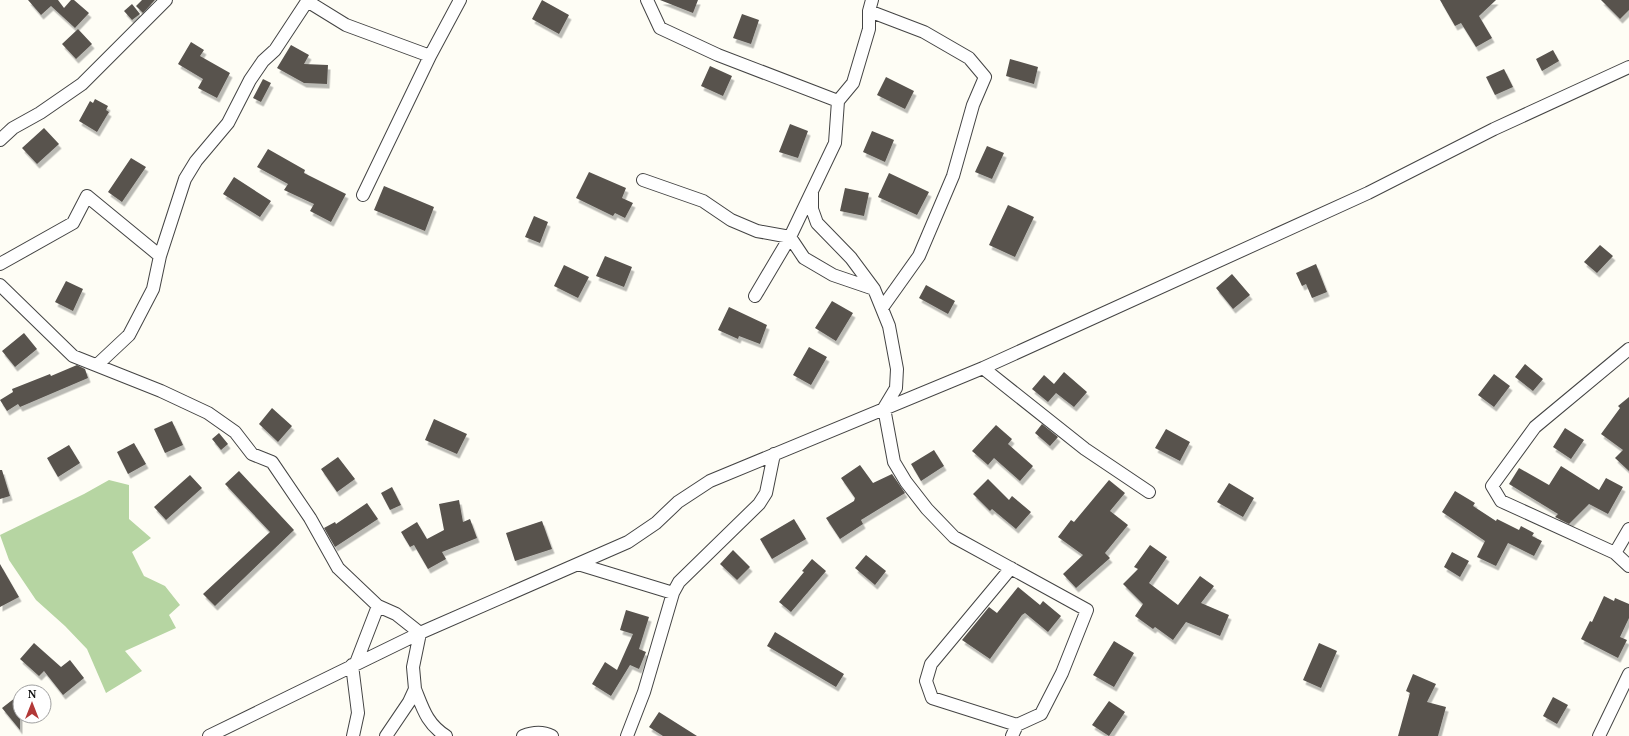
<svg xmlns="http://www.w3.org/2000/svg" width="1629" height="736" viewBox="0 0 1629 736" font-family="'Noto Serif',serif">
<style>
.forest{fill:#b6d5a2}
.building{fill:#58534e;filter:url(#shadow)}
.lines{fill:none;stroke-linecap:round;stroke-linejoin:round}
.street-casing{stroke:#444;stroke-width:14}
.street{stroke:#fff;stroke-width:12}
</style>
<defs>
<filter id="shadow"><feDropShadow dx="2.5" dy="4.5" stdDeviation="0" flood-color="#0004"/></filter>
</defs>
<rect width="100%" height="100%" fill="#fefdf5"/>
<!-- forest -->
<path class="forest" d="M 109,480 L 129,485 L 129,519 L 151,538 L 132,552 L 144,576 L 165,586 L 180,605 L 169,615 L 176,628 L 125,651 L 142,671 L 106,693 L 87,649 L 65,626 L 36,600 L 9,560 L 0,535 L 84,494 Z"/>
<!-- building -->
<path class="building" d="M 28,0 L 58,0 L 64,8 L 71,0 L 74,0 L 89,13 L 75,28 L 51,6 L 41,15 Z
M 142,0 L 155,0 L 143,13 L 136,6 Z
M 542,0 L 569,15 L 559,34 L 532,19 Z
M 660,0 L 698,0 L 693,13 Z
M 1440,0 L 1496,0 L 1479,16 L 1492,38 L 1476,47 L 1461,23 L 1455,26 Z
M 1601,0 L 1629,0 L 1629,10 L 1620,19 Z
M 132,4 L 140,14 L 132,20 L 124,11 Z
M 742,14 L 759,20 L 751,44 L 733,38 Z
M 78,29 L 92,44 L 76,59 L 62,44 Z
M 191,42 L 204,50 L 200,56 L 230,73 L 217,98 L 198,88 L 203,79 L 178,64 Z
M 291,45 L 309,55 L 304,64 L 328,65 L 327,84 L 304,83 L 277,68 Z
M 1553,50 L 1559,61 L 1542,71 L 1536,59 Z
M 1010,59 L 1038,67 L 1034,84 L 1006,76 Z
M 710,66 L 732,76 L 723,96 L 701,86 Z
M 1504,69 L 1513,87 L 1495,95 L 1486,77 Z
M 886,77 L 914,91 L 905,109 L 877,95 Z
M 263,79 L 271,83 L 261,102 L 253,98 Z
M 95,99 L 108,106 L 106,110 L 109,112 L 97,132 L 79,121 L 90,101 L 93,103 Z
M 790,124 L 808,131 L 798,158 L 779,152 Z
M 44,128 L 59,144 L 37,164 L 22,148 Z
M 872,131 L 894,140 L 885,162 L 863,152 Z
M 987,146 L 1004,153 L 992,179 L 975,172 Z
M 268,149 L 305,170 L 304,173 L 346,194 L 331,222 L 310,211 L 314,204 L 284,190 L 288,184 L 257,167 Z
M 131,158 L 146,167 L 122,202 L 108,192 Z
M 589,172 L 626,188 L 622,198 L 633,203 L 625,218 L 615,213 L 613,216 L 576,198 Z
M 889,173 L 929,192 L 917,215 L 878,197 Z
M 234,177 L 271,201 L 260,217 L 223,194 Z
M 384,186 L 434,207 L 425,231 L 374,210 Z
M 845,188 L 869,193 L 864,216 L 840,211 Z
M 1008,205 L 1034,217 L 1015,257 L 989,245 Z
M 534,216 L 548,222 L 540,243 L 525,237 Z
M 1600,245 L 1613,256 L 1597,273 L 1584,262 Z
M 605,256 L 632,267 L 624,287 L 596,276 Z
M 1316,264 L 1327,292 L 1312,298 L 1306,284 L 1302,286 L 1296,273 Z
M 564,265 L 589,277 L 578,298 L 554,286 Z
M 1232,274 L 1250,295 L 1233,309 L 1216,288 Z
M 66,281 L 83,289 L 73,311 L 55,302 Z
M 926,285 L 955,301 L 948,314 L 919,298 Z
M 832,301 L 853,313 L 836,341 L 815,328 Z
M 729,307 L 767,325 L 760,344 L 739,336 L 738,339 L 718,330 Z
M 24,333 L 37,349 L 15,367 L 2,351 Z
M 809,347 L 827,357 L 811,385 L 793,375 Z
M 1525,364 L 1543,379 L 1533,391 L 1515,377 Z
M 77,365 L 85,369 L 88,378 L 20,407 L 18,404 L 7,411 L 0,400 L 13,392 L 12,389 L 50,374 L 51,376 Z
M 1064,372 L 1087,392 L 1074,407 L 1056,393 L 1048,402 L 1032,389 L 1044,375 L 1054,384 Z
M 1494,374 L 1510,386 L 1494,407 L 1478,395 Z
M 1629,397 L 1629,471 L 1615,458 L 1623,450 L 1601,434 L 1620,408 L 1618,406 Z
M 272,408 L 292,426 L 278,442 L 259,424 Z
M 434,419 L 467,434 L 457,454 L 425,440 Z
M 172,421 L 183,445 L 165,453 L 154,429 Z
M 1042,424 L 1058,437 L 1050,446 L 1035,433 Z
M 996,425 L 1012,439 L 1008,444 L 1033,466 L 1020,481 L 994,458 L 988,465 L 972,451 Z
M 1565,428 L 1584,440 L 1571,459 L 1553,447 Z
M 1166,429 L 1190,442 L 1180,461 L 1155,448 Z
M 219,433 L 228,444 L 221,450 L 212,439 Z
M 134,443 L 146,464 L 128,474 L 117,452 Z
M 69,445 L 80,463 L 58,477 L 47,458 Z
M 934,450 L 944,466 L 921,481 L 911,464 Z
M 338,457 L 355,479 L 337,492 L 321,469 Z
M 860,465 L 873,483 L 892,474 L 905,493 L 861,520 L 863,524 L 840,539 L 826,518 L 854,501 L 855,498 L 841,478 Z
M 1561,466 L 1599,490 L 1606,478 L 1623,487 L 1608,514 L 1589,504 L 1569,524 L 1555,517 L 1558,514 L 1509,484 L 1519,468 L 1549,485 Z
M 0,470 L 2,470 L 10,496 L 0,499 Z
M 239,471 L 294,530 L 215,606 L 203,594 L 270,532 L 225,484 Z
M 190,475 L 202,488 L 166,520 L 154,507 Z
M 988,479 L 1009,500 L 1012,496 L 1031,512 L 1016,529 L 992,509 L 990,511 L 973,494 Z
M 1109,480 L 1125,493 L 1110,511 L 1128,525 L 1105,553 L 1110,558 L 1076,588 L 1063,574 L 1083,555 L 1058,537 L 1071,520 L 1074,522 Z
M 1229,483 L 1254,498 L 1243,517 L 1217,502 Z
M 392,487 L 401,505 L 390,510 L 381,493 Z
M 1455,491 L 1475,503 L 1473,506 L 1496,521 L 1497,519 L 1519,530 L 1521,526 L 1534,533 L 1532,536 L 1542,541 L 1534,556 L 1508,543 L 1496,566 L 1477,557 L 1485,541 L 1442,512 Z
M 459,500 L 463,522 L 470,519 L 477,538 L 442,552 L 446,559 L 428,569 L 414,545 L 410,547 L 401,532 L 417,522 L 427,539 L 444,530 L 439,504 Z
M 367,503 L 378,519 L 335,547 L 324,528 L 335,522 L 336,524 Z
M 794,519 L 806,539 L 772,559 L 760,539 Z
M 542,521 L 552,549 L 515,561 L 506,533 Z
M 1150,545 L 1167,557 L 1149,583 L 1178,605 L 1200,576 L 1214,586 L 1201,603 L 1229,615 L 1220,636 L 1186,622 L 1173,640 L 1155,627 L 1153,629 L 1135,616 L 1143,604 L 1123,584 L 1138,569 L 1134,567 Z
M 733,550 L 750,567 L 737,580 L 720,564 Z
M 1452,552 L 1469,561 L 1460,577 L 1444,567 Z
M 866,555 L 886,571 L 875,585 L 855,568 Z
M 812,559 L 826,571 L 791,612 L 779,602 L 804,572 L 802,571 Z
M 0,564 L 19,597 L 0,607 Z
M 1018,587 L 1040,605 L 1043,601 L 1061,616 L 1048,632 L 1025,613 L 1022,615 L 990,659 L 962,640 L 989,607 L 997,613 Z
M 1604,596 L 1614,601 L 1615,598 L 1629,604 L 1629,618 L 1620,637 L 1627,640 L 1618,658 L 1581,639 L 1590,621 L 1592,622 Z
M 626,610 L 649,617 L 639,649 L 646,652 L 639,669 L 630,665 L 611,696 L 592,684 L 605,662 L 617,670 L 633,634 L 620,630 Z
M 775,632 L 844,674 L 836,687 L 767,646 Z
M 1114,641 L 1134,653 L 1114,687 L 1093,675 Z
M 34,643 L 61,667 L 70,660 L 84,678 L 63,695 L 44,671 L 39,676 L 20,659 Z
M 1319,643 L 1337,651 L 1321,688 L 1303,680 Z
M 1413,674 L 1436,684 L 1427,702 L 1446,707 L 1438,736 L 1398,736 L 1410,693 L 1406,691 Z
M 20,694 L 20,730 L 2,708 Z
M 1553,697 L 1568,705 L 1557,724 L 1543,716 Z
M 1109,701 L 1125,712 L 1109,736 L 1092,725 Z
M 659,712 L 697,736 L 663,736 L 649,727 Z"/>
<g class="lines">
<defs>
<path id="street" d="M 647,0 L 660,28 L 718,55 L 838,101
M 872,0 L 869,11 L 869,29 L 853,83 L 838,101 L 835,143 L 790,237 L 804,258 L 833,275 L 874,289
M 307,1 L 346,25 L 430,56
M 869,11 L 924,32 L 969,58 L 985,77 L 973,105 L 953,176 L 919,256 L 882,308
M 0,140 L 13,128 L 40,113 L 82,84 L 166,0
M 643,180 L 703,201 L 731,220 L 757,231 L 790,237 L 755,296
M 812,193 L 812,209 L 817,223 L 851,258 L 874,289 L 889,326 L 897,369 L 896,388 L 884,408 L 894,462 L 906,482 L 927,509 L 954,537 L 1087,610 L 1062,673 L 1041,714 L 1017,725
M 363,195 L 430,56 L 460,0
M 0,264 L 73,223 L 87,196 L 160,256 L 185,179 L 196,161 L 228,123 L 250,80 L 263,61 L 275,50 L 308,0
M 0,285 L 73,356 L 161,391 L 208,413 L 235,432 L 252,454 L 272,462 L 310,518 L 338,568 L 378,606 L 396,614 L 420,633 L 413,667 L 415,689 L 409,702 L 386,736
M 1629,349 L 1535,427 L 1492,486 L 1501,501 L 1615,553 L 1629,566
M 97,365 L 129,335 L 153,289 L 160,256
M 983,368 L 1085,449 L 1149,492
M 1615,553 L 1629,529
M 578,564 L 673,593
M 1011,568 L 931,664 L 926,681 L 932,698 L 1017,725 L 1012,736
M 356,663 L 378,606
M 352,665 L 358,713 L 353,736
M 415,689 C 423,709 427,724 446,736
M 209,736 L 420,633 L 628,542 L 656,523 L 678,502 L 710,481 L 983,368 L 1368,193 L 1494,129 L 1629,67
M 523,736 C 533,732 542,731 552,736
M 627,736 L 644,692 L 673,593 L 679,582 L 759,504 L 766,493 L 774,454
M 1599,736 L 1629,674"/>
</defs>
<!-- street casing -->
<use href="#street" class="street-casing"/>
<!-- street -->
<use href="#street" class="street"/>
</g>
<!-- north arrow -->
<g transform="translate(32 704)"><circle r="19" fill="#ffffff" stroke="#a0a0a0"/>
<path d="M0-3L7 15L0 10L-7 15Z" fill="#b23837"/>
<text y="-6" font-size="11" font-weight="bold" text-anchor="middle" fill="#111111">N</text>
</g>
</svg>
